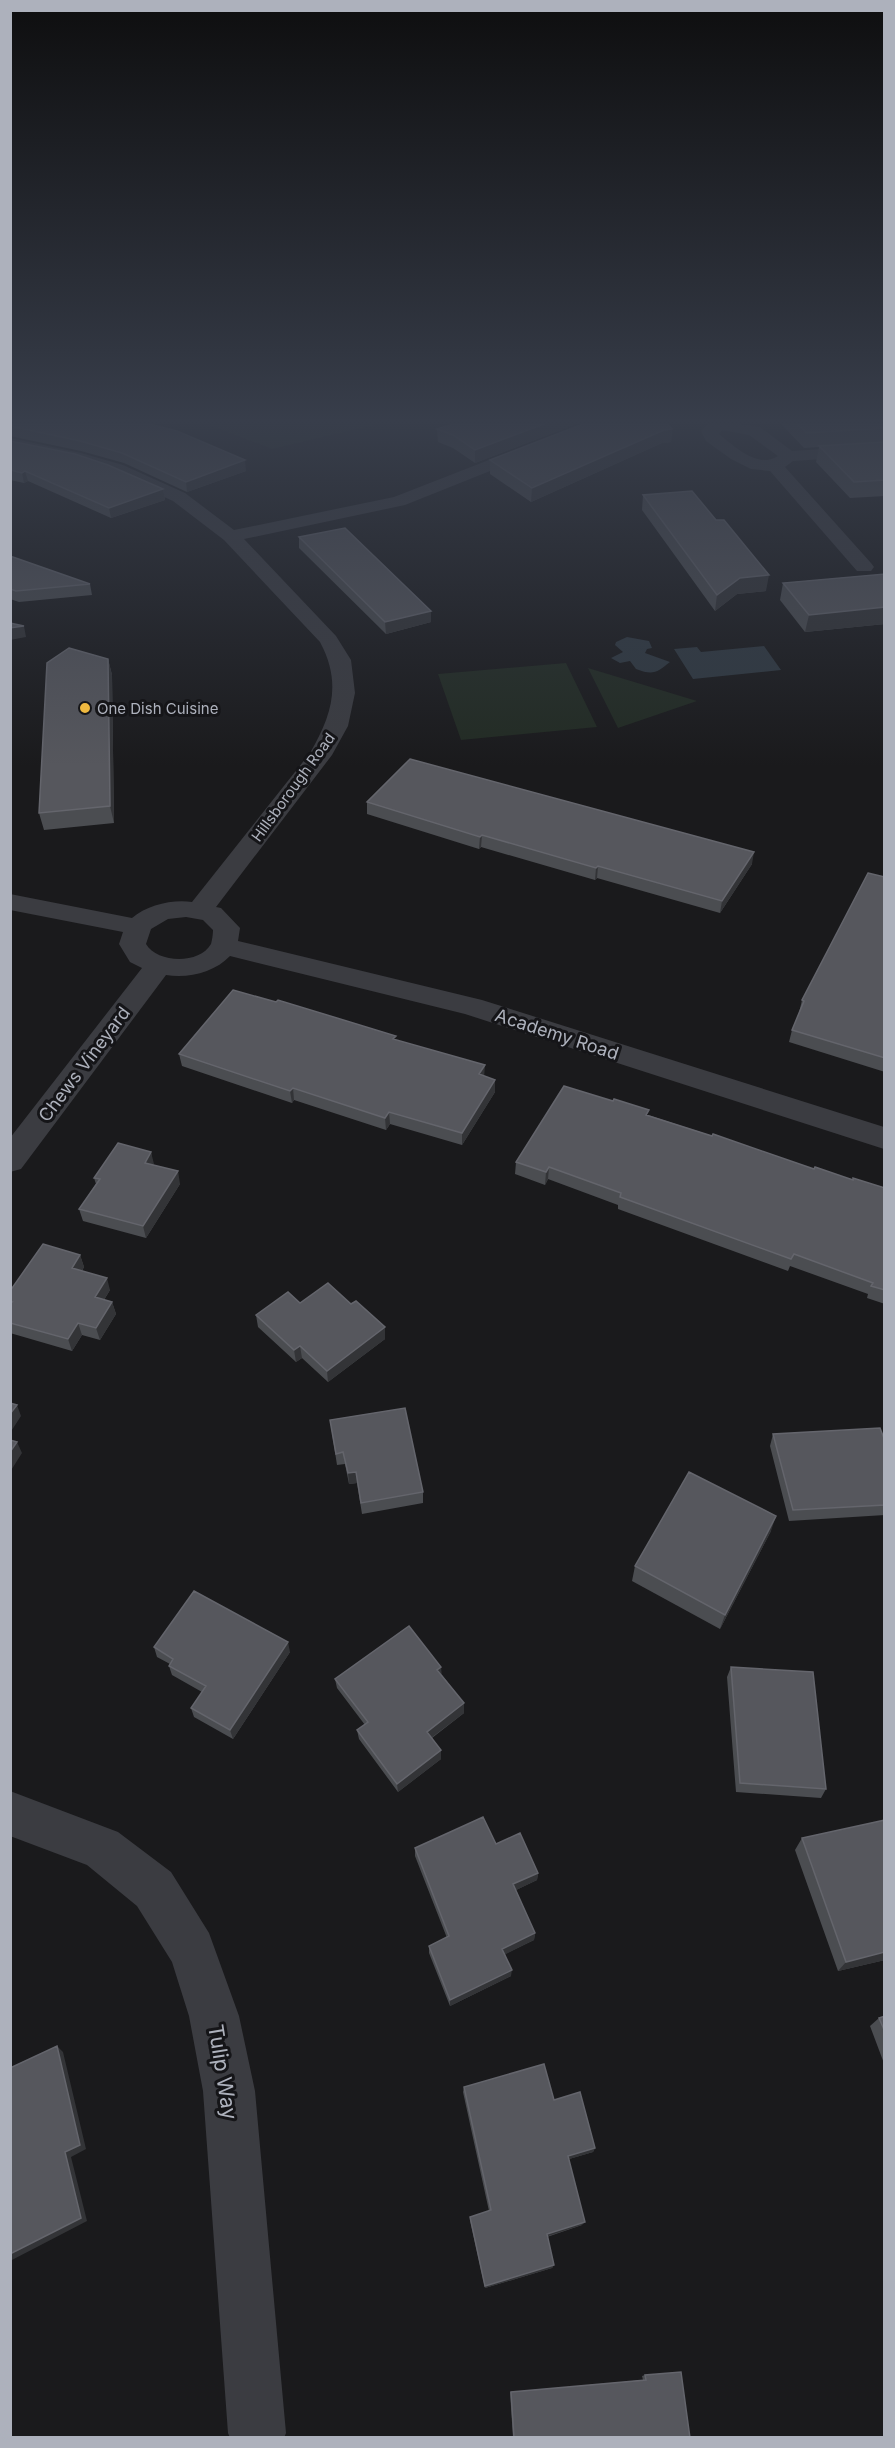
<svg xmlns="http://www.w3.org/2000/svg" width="895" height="2448" viewBox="0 0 895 2448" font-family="Inter,sans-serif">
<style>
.green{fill:#222b23}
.water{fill:#303941}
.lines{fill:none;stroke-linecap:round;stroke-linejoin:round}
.minor{fill:#3b3c41;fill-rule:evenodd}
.wall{fill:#4b4d51}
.shaded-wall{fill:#333437}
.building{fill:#56575d;stroke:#64656c;stroke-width:1.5}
.poi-dot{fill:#efb940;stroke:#151518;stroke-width:2}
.labels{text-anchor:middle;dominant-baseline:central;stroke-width:6;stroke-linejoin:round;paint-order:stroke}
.far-poi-label{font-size:15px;fill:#adb1bc;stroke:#151518;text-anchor:start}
.far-street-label{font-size:15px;fill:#adb1bc;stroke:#151518}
.street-label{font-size:18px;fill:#adb1bc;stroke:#151518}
.near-street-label{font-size:21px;fill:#adb1bc;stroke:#151518}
</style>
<rect width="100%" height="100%" fill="#1a1a1c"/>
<!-- green -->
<path class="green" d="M 207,424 L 378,424 L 272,449 Z
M 566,663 L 597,727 L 461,740 L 438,674 Z
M 588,668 L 697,701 L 618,728 Z"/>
<!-- water -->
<path class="water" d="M 627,637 L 649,641 L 652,648 L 647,649 L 645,653 L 670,662 C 657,672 654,676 636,669 L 630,661 L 620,663 L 611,658 L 623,652 L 615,645 L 616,642 Z
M 764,646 L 781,670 L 693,679 L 674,649 L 697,647 L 701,652 Z"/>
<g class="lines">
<!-- minor -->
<path class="minor" d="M 581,424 L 602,424 L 600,427 L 405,505 L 244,539 L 336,636 L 351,660 L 355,693 L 348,726 L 332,755 L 216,907 L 221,908 L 240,928 L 238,941 L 482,1000 L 884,1127 L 884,1149 L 465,1014 L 230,956 C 215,972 188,979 166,975 L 21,1169 L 10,1172 L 10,1138 L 142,968 L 130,962 L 119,944 L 123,932 L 10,910 L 10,894 L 132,918 C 147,905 173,899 192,902 L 310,753 C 332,715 342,683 320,642 L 224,540 L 173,501 L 111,473 L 77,462 L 10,448 L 10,438 L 81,453 L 123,465 L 185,493 L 234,530 L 394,497 ZM 186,917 L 203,920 L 213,930 C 213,934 212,941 211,944 C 199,965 157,963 146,944 L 151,929 L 168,919 Z
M 708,424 L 740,424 L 760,427 L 792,451 L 884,445 L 884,455 L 793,461 L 785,467 L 871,563 L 874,567 L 871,571 L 857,571 L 770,471 L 751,469 L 731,459 L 706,441 L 701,431 ZM 722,430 L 749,435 L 778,456 C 758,469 735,447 719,434 Z
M 10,1791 L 118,1832 L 171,1872 L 209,1933 L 239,2016 L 255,2091 L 286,2433 L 284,2438 L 230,2438 L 228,2433 L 203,2091 L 189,2016 L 172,1962 L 137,1906 L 87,1865 L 10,1836 Z"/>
</g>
<!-- wall -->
<path class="wall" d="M 10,424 L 246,471 L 187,492 L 124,463 L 81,451 L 10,436 Z
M 453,424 L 576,424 L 475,463 L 453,448 L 438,442 L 437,429 Z
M 781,424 L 885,424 L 885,496 L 850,498 L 816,462 L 819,447 L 804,448 Z
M 672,429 L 671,442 L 662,443 L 531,502 L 490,474 L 490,460 Z
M 10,441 L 163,489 L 165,500 L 111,518 L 28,481 L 24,483 L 10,480 Z
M 643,495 L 766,591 L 737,594 L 715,611 L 642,510 Z
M 299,537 L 431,611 L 431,622 L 386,634 L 299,548 Z
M 10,556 L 90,584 L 92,595 L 19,602 L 10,599 Z
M 885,574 L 885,624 L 805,632 L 780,600 L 783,583 Z
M 108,659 L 112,675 L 114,823 L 44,830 L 39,813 Z
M 367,802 L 752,864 L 720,913 L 597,878 L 595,880 L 481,847 L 479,849 L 367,814 Z
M 885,877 L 885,1072 L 789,1042 L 792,1030 L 799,1013 L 802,1000 Z
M 396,1040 L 484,1076 L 495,1092 L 462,1145 L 390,1124 L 386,1130 L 294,1100 L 292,1103 L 182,1066 L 179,1054 Z
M 648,1115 L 814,1169 L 885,1188 L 885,1304 L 867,1298 L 868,1294 L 790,1266 L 788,1271 L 618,1209 L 618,1205 L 548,1179 L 545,1185 L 515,1174 L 516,1162 Z
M 151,1152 L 153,1165 L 180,1184 L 146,1238 L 83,1221 L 79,1209 L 96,1184 L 94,1178 Z
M 80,1255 L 84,1267 L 82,1271 L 110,1290 L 104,1300 L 112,1302 L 116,1314 L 100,1340 L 82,1335 L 72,1351 L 10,1333 L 10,1291 Z
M 300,1303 L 351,1304 L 385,1327 L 385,1339 L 328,1382 L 302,1358 L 296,1362 L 258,1327 L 256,1315 Z
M 330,1420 L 423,1492 L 423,1503 L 362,1514 L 357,1483 L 349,1484 L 345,1464 L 337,1465 Z
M 773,1434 L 885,1441 L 885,1515 L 789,1521 L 770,1446 Z
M 771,1531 L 720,1629 L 632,1581 L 635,1566 Z
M 154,1647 L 290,1652 L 233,1739 L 194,1717 L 191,1708 L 202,1692 L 172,1675 L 169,1666 L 170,1664 L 157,1657 Z
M 731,1667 L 826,1789 L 821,1798 L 736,1792 L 727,1677 Z
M 442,1675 L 464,1703 L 464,1713 L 432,1738 L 441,1759 L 398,1792 L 359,1739 L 357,1730 L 365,1725 L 337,1688 L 335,1679 Z
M 802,1838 L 885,1960 L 838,1971 L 795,1850 Z
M 496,1844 L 538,1873 L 537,1880 L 516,1890 L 535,1933 L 534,1940 L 505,1954 L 511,1976 L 450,2006 L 429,1953 L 429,1946 L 447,1938 L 415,1856 L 415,1848 Z
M 885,2016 L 885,2066 L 870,2026 L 879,2018 Z
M 464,2087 L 554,2100 L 595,2148 L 593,2152 L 569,2159 L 582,2225 L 547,2237 L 554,2265 L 552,2268 L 485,2288 L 470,2220 L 470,2217 L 489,2211 L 463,2092 Z
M 645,2375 L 690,2438 L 513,2438 L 510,2392 L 511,2392 L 643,2380 L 642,2376 Z"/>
<!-- shaded-wall -->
<path class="shaded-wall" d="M 544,424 L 576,424 L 475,463 L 475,450 Z
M 672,429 L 671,442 L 662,443 L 531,502 L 532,488 L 664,430 Z
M 245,460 L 246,471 L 187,492 L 186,482 Z
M 25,471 L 28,481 L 24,483 L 22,473 Z
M 163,489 L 165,500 L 111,518 L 109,508 Z
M 769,575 L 766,591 L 737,594 L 715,611 L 717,595 L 740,578 Z
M 885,607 L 885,624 L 805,632 L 809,615 Z
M 431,611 L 431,622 L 386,634 L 385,622 Z
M 24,626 L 26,637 L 10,640 L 10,628 Z
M 108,659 L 112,675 L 114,823 L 110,806 Z
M 482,835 L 481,847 L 479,849 L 480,837 Z
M 754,852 L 752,864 L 720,913 L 722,901 Z
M 598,866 L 597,878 L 595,880 L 596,868 Z
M 485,1065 L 484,1078 L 479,1074 Z
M 495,1080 L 495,1092 L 462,1145 L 462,1133 Z
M 293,1088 L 294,1100 L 292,1103 L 290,1091 Z
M 389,1112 L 390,1124 L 386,1130 L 385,1118 Z
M 151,1152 L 154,1164 L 147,1175 L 145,1163 Z
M 549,1167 L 548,1179 L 545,1185 L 546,1172 Z
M 178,1171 L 180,1184 L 146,1238 L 143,1226 Z
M 80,1255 L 84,1267 L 76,1280 L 72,1268 Z
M 107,1278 L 110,1290 L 98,1309 L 95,1297 Z
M 112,1302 L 116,1314 L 100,1340 L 96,1328 Z
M 78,1323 L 82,1335 L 72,1351 L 68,1339 Z
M 385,1327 L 385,1339 L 328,1382 L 327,1371 Z
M 300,1346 L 302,1358 L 296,1362 L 294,1350 Z
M 17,1405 L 21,1416 L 10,1433 L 10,1414 Z
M 17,1442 L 22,1453 L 10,1472 L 10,1452 Z
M 356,1472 L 357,1483 L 349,1484 L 348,1473 Z
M 776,1516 L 771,1531 L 720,1629 L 725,1615 Z
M 288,1642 L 290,1652 L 233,1739 L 230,1730 Z
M 441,1667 L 442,1677 L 437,1670 Z
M 464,1703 L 464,1713 L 427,1741 L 427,1732 Z
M 441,1750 L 441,1759 L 398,1792 L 397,1784 Z
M 538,1873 L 537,1880 L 512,1892 L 513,1884 Z
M 535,1933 L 534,1940 L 502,1956 L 502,1949 Z
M 885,1952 L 885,1960 L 838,1971 L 846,1962 Z
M 512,1970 L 511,1976 L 450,2006 L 450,2000 Z
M 57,2046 L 63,2052 L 86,2149 L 71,2157 L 87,2221 L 10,2261 L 10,2254 L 65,2152 Z
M 595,2148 L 593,2152 L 566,2160 L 568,2156 Z
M 585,2222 L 582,2225 L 545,2237 L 547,2234 Z
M 554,2265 L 552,2268 L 485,2288 L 485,2286 Z"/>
<!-- building -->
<path class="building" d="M 10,424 L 149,424 L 177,431 L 245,460 L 186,482 L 122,453 L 80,441 L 10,426 Z
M 453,424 L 544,424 L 475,450 L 453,435 L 437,429 Z
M 583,424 L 668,424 L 672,429 L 664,430 L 532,488 L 490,460 Z
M 798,424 L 885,424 L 885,428 L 806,433 Z
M 10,441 L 75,454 L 108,465 L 163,489 L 109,508 L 25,471 L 22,473 L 10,470 Z
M 885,442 L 885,480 L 854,482 L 819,446 Z
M 692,491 L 716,520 L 724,520 L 769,575 L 740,578 L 717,595 L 643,495 Z
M 345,528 L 431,611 L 385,622 L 299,537 Z
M 10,556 L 90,584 L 16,591 L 10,589 Z
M 885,574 L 885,607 L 809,615 L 783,583 Z
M 10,623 L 24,626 L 10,628 Z
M 69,648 L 108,659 L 110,806 L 39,813 L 47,663 Z
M 410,759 L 754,852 L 722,901 L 598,866 L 596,868 L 482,835 L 480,837 L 367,802 Z
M 868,873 L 885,877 L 885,1058 L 792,1030 L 804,1001 L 802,1000 Z
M 233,990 L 276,1002 L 278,1000 L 396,1036 L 393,1039 L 485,1065 L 479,1074 L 495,1080 L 462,1133 L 389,1112 L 385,1118 L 293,1088 L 290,1091 L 179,1054 Z
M 564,1086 L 613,1101 L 614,1099 L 649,1110 L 646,1115 L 712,1136 L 713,1134 L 814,1169 L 815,1167 L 853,1180 L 853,1178 L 885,1188 L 885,1290 L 871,1286 L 873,1283 L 794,1254 L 791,1259 L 620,1197 L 621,1193 L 549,1167 L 546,1172 L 516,1162 Z
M 118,1143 L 151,1152 L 145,1163 L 178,1171 L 143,1226 L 79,1209 L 100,1179 L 94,1178 Z
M 43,1244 L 80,1255 L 72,1268 L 107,1278 L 95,1297 L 112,1302 L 96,1328 L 78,1323 L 68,1339 L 10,1323 L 10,1304 L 12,1302 L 10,1302 L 10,1291 Z
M 328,1283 L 351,1304 L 356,1301 L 385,1327 L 327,1371 L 300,1346 L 294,1350 L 256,1315 L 288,1292 L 300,1303 Z
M 10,1403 L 17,1405 L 10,1414 Z
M 405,1408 L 423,1492 L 361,1503 L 356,1472 L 348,1473 L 343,1452 L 336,1454 L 330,1420 Z
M 880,1428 L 885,1441 L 885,1505 L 793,1510 L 773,1434 Z
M 10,1440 L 17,1442 L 10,1452 Z
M 689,1472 L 776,1516 L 725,1615 L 635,1566 Z
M 194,1591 L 288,1642 L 230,1730 L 191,1708 L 206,1686 L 169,1666 L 173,1659 L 154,1647 Z
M 409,1626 L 441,1667 L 437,1670 L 464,1703 L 427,1732 L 441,1750 L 397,1784 L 357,1730 L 368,1722 L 335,1679 Z
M 731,1667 L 813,1672 L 826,1789 L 740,1783 Z
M 483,1817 L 496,1844 L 520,1833 L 538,1873 L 513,1884 L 535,1933 L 502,1949 L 512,1970 L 450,2000 L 429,1946 L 449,1936 L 415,1848 Z
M 885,1820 L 885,1952 L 846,1962 L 802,1838 Z
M 885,2016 L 885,2032 L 879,2018 Z
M 57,2046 L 80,2145 L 65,2152 L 81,2218 L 10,2254 L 10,2068 Z
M 544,2064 L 554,2100 L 580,2092 L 595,2148 L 568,2156 L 585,2222 L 547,2234 L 554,2265 L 485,2286 L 470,2217 L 491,2210 L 464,2087 Z
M 681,2372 L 690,2438 L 514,2438 L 511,2392 L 646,2380 L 645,2375 Z"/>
<!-- sky -->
<linearGradient id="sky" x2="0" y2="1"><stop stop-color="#0e0e0f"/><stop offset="0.55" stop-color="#383e4b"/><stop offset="1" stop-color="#383e4b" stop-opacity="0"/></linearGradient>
<rect width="895" height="766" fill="url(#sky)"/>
<!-- markers -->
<circle class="poi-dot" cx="85" cy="708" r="6"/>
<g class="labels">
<!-- far-poi labels -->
<g class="far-poi-label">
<text x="97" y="708">One Dish Cuisine</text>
</g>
<!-- far-street labels -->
<g class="far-street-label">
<text transform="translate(293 787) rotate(-54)">Hillsborough Road</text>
</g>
<!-- street labels -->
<g class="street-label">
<text transform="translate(557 1034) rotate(18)">Academy Road</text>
<text transform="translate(84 1064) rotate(-53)">Chews Vineyard</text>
</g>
<!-- near-street labels -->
<g class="near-street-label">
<text transform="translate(223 2072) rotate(81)">Tulip Way</text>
</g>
</g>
<!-- border -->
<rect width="895" height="2448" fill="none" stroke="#adb1bc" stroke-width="24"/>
</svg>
